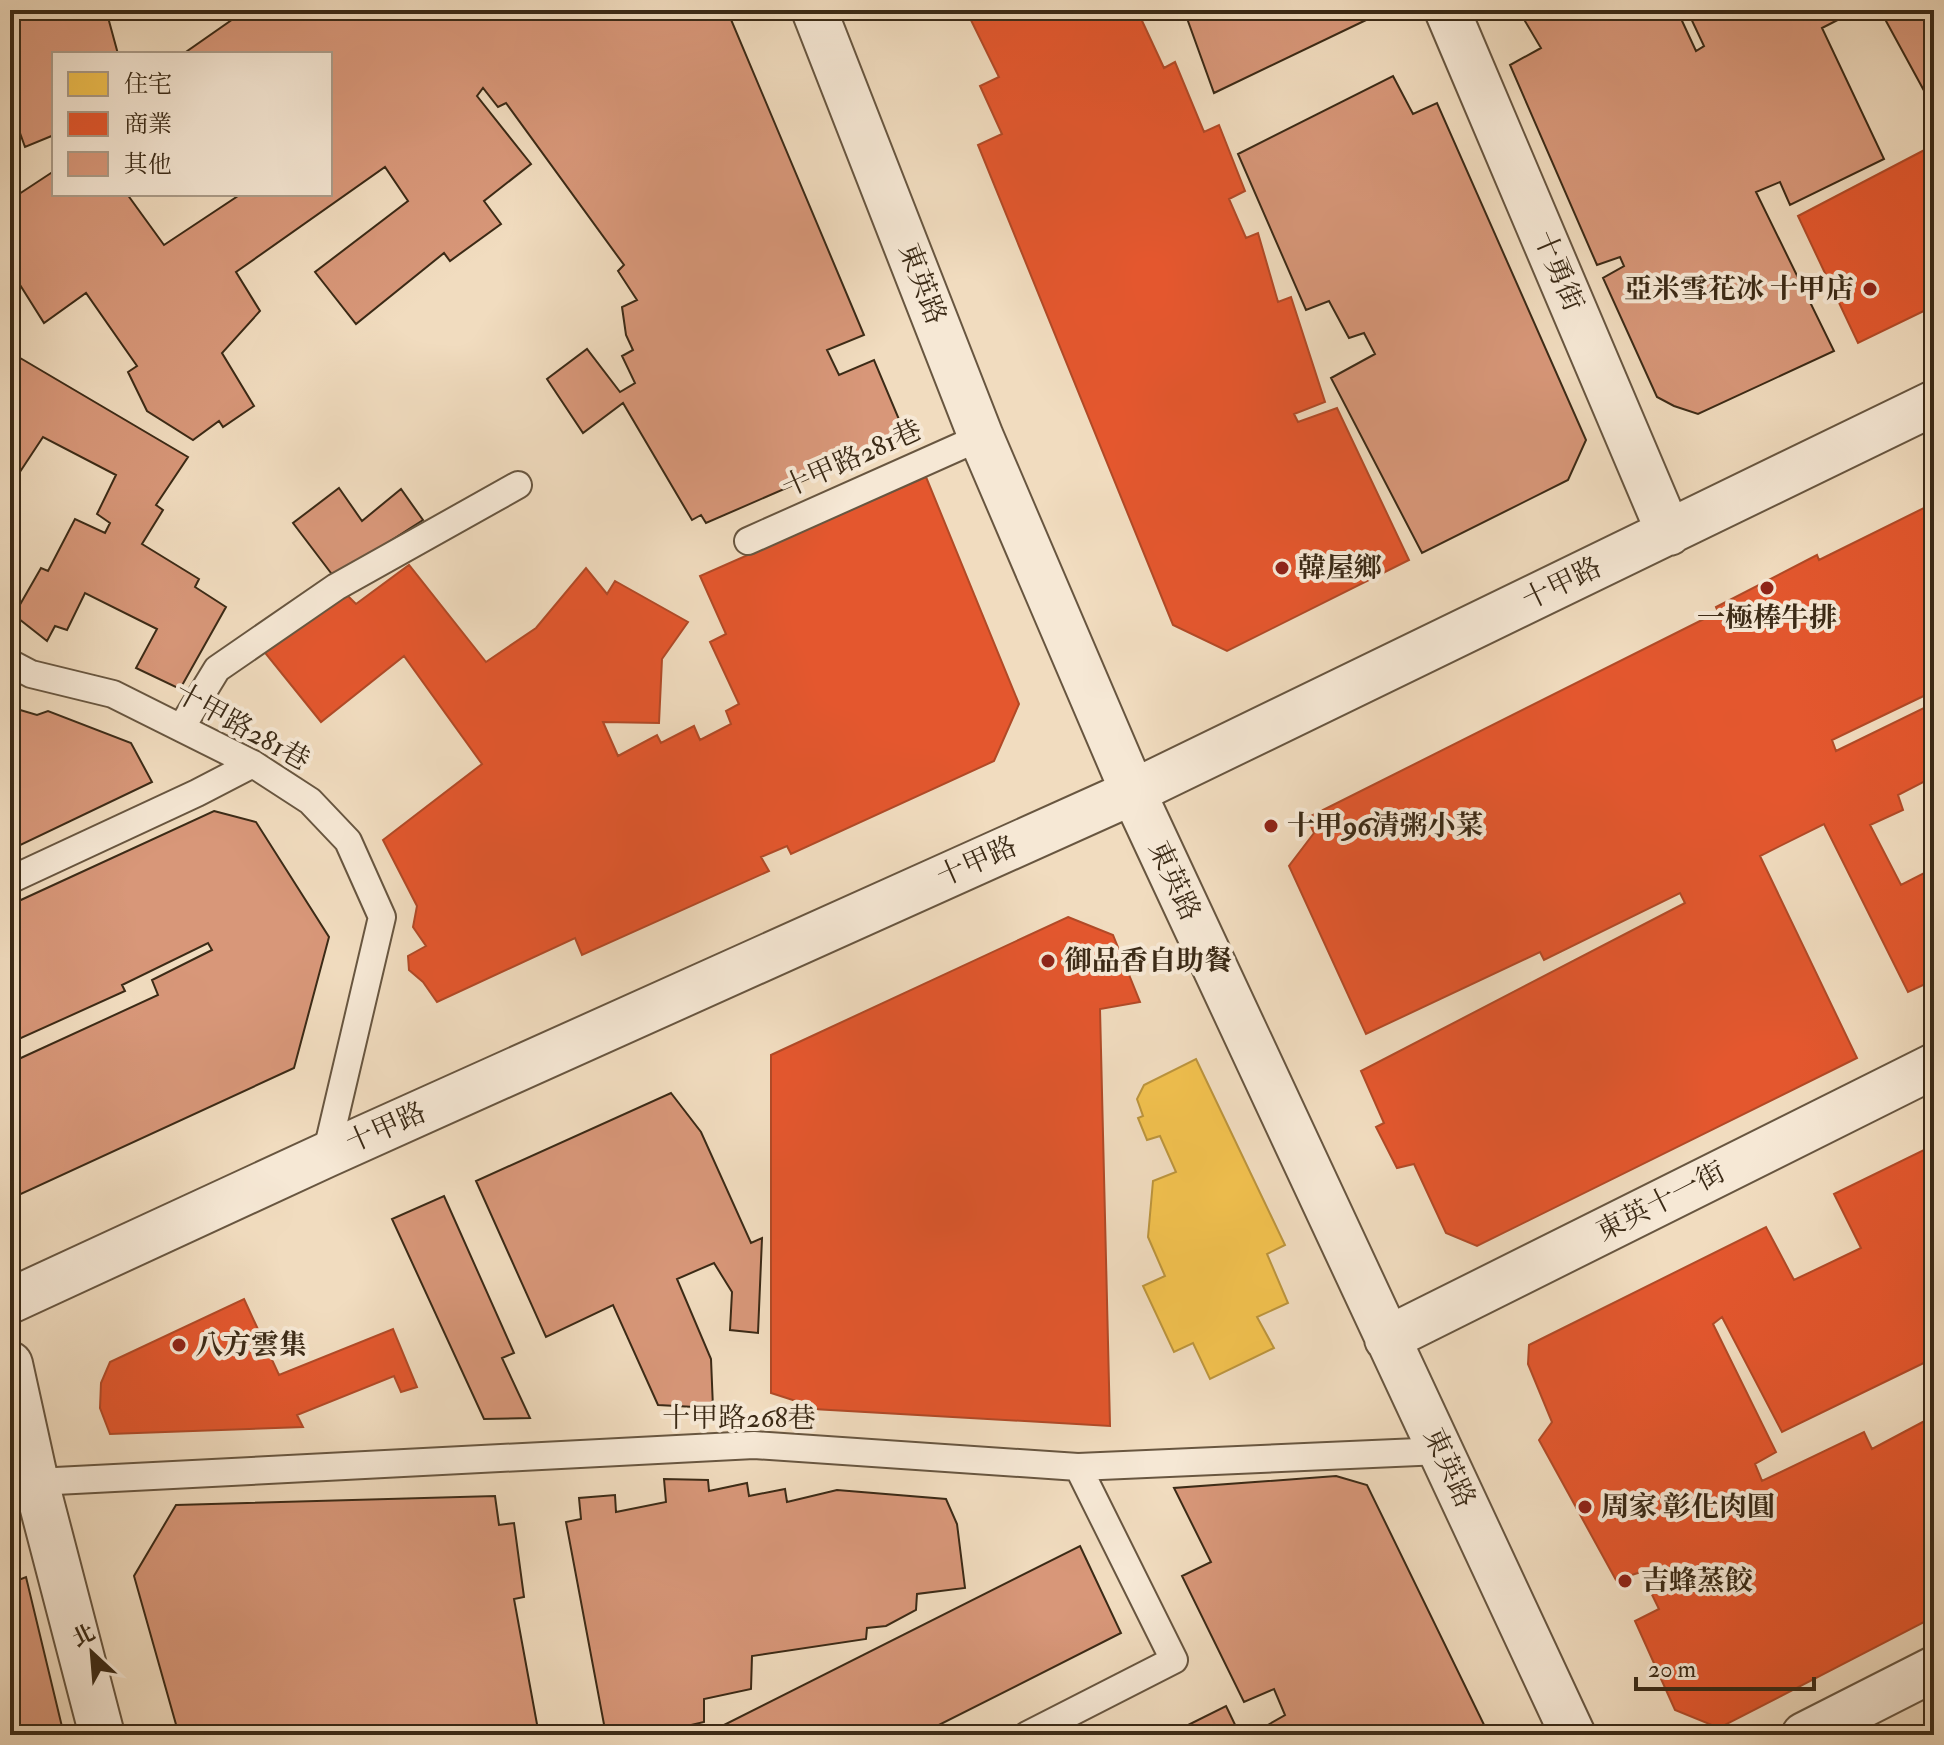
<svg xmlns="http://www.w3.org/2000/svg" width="1944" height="1745" viewBox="0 0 1944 1745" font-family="'IM FELL Double Pica','Noto Serif TC',serif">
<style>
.homes{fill:#f2c14e;stroke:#bb943d;stroke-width:2}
.shops{fill:#e4572e;stroke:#b14a27;stroke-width:2}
.building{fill:#d89779;stroke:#3b2a16;stroke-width:2}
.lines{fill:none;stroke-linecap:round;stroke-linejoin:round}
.service-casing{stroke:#685640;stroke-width:30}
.minor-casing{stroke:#685640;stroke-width:48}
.service{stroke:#f6e8d5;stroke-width:26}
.minor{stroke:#f6e8d5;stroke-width:44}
.poi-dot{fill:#8f2418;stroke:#f6e8d5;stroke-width:3}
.labels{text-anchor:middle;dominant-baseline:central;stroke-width:8;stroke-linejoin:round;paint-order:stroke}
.street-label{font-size:28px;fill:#3b2a16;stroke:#f6e8d5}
.poi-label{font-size:28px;font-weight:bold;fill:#3b2a16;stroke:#f6e8d5;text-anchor:start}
</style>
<rect width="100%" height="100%" fill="#f1dcbf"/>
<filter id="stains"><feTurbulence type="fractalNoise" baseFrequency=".0025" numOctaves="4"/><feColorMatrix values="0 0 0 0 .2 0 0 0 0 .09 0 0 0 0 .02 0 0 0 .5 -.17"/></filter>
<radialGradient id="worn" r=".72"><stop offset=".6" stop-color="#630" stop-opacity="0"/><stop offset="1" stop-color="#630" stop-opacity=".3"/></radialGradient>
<!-- homes -->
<path class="homes" d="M 1196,1059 L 1285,1245 L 1267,1254 L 1288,1303 L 1257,1317 L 1274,1348 L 1210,1379 L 1193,1343 L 1174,1352 L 1143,1286 L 1165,1276 L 1148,1237 L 1153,1181 L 1176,1172 L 1160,1136 L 1147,1140 L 1138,1118 L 1143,1116 L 1137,1099 L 1144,1085 Z"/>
<!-- shops -->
<path class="shops" d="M 966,10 L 1137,10 L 1164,68 L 1175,62 L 1204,132 L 1219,125 L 1245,191 L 1229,199 L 1246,238 L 1258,233 L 1278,302 L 1291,297 L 1325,402 L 1294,414 L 1298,422 L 1337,408 L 1409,560 L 1227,651 L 1173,625 L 978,145 L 1002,134 L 980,86 L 999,77 Z
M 1934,145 L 1934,306 L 1858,343 L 1798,216 Z
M 926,477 L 1019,704 L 994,761 L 791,854 L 787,846 L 761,857 L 769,871 L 582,955 L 575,938 L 437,1002 L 423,982 L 409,970 L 408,956 L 426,946 L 413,927 L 417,906 L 383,840 L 482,764 L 404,656 L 321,722 L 262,649 L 344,592 L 356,604 L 409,565 L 486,662 L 536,628 L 586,568 L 607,594 L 615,581 L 688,622 L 662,659 L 659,723 L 603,722 L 618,756 L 657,735 L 661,743 L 694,726 L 700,740 L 731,724 L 726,711 L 739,704 L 710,642 L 726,634 L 700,576 Z
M 1934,503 L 1934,691 L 1832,740 L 1836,751 L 1934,703 L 1934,789 L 1929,779 L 1898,795 L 1903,810 L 1870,825 L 1901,885 L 1930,870 L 1934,878 L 1934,980 L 1908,992 L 1824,824 L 1760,856 L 1857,1058 L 1477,1246 L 1446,1233 L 1414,1164 L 1397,1168 L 1376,1127 L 1384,1123 L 1361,1071 L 1685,903 L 1680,893 L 1544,960 L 1540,952 L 1366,1034 L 1289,866 L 1314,833 L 1307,818 L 1718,612 L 1716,607 L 1817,555 L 1819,560 Z
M 1068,917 L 1113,935 L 1140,1002 L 1100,1009 L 1110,1426 L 796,1408 L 796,1401 L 771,1393 L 771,1055 Z
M 1934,1145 L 1934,1358 L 1782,1432 L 1722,1317 L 1713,1324 L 1776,1452 L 1755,1464 L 1762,1481 L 1864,1432 L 1872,1449 L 1934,1416 L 1934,1617 L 1719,1728 L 1675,1710 L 1635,1621 L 1659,1609 L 1641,1572 L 1616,1580 L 1539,1440 L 1552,1422 L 1528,1364 L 1529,1345 L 1766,1227 L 1794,1280 L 1861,1248 L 1834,1194 Z
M 244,1299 L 279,1375 L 393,1329 L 417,1387 L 401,1392 L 394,1376 L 297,1415 L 303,1427 L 110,1434 L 100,1408 L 101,1383 L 110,1362 Z"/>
<!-- building -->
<path class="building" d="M 10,10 L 106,10 L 118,54 L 54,54 L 54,135 L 25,147 L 10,105 Z
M 246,10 L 727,10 L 864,335 L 827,350 L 839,375 L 874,360 L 906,436 L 706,523 L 701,515 L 692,520 L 623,403 L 583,433 L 547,379 L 587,349 L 620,392 L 635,383 L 622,356 L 633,350 L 626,335 L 622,307 L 637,300 L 618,271 L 624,265 L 506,103 L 498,107 L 483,88 L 477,96 L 531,164 L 484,201 L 501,224 L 450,261 L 444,253 L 356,324 L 315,272 L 408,201 L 385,167 L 236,272 L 260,311 L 222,353 L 254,406 L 223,427 L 219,421 L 193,440 L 147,411 L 128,372 L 137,366 L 86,293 L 44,323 L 10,269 L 10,200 L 54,171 L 54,194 L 127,194 L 164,245 L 241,194 L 330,194 L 330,54 L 183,54 Z
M 1184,10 L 1387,10 L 1214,93 Z
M 1533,10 L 1677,10 L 1696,51 L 1704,46 L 1687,10 L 1857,10 L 1822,28 L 1884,159 L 1790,205 L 1780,182 L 1756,192 L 1834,351 L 1698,414 L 1674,406 L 1657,397 L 1603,278 L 1624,266 L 1620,257 L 1597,265 L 1510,65 L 1541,48 L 1522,16 Z
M 1880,10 L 1934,10 L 1934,109 Z
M 1393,76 L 1413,114 L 1437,103 L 1586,440 L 1568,480 L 1422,553 L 1331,378 L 1375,354 L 1364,333 L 1349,338 L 1329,301 L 1306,310 L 1238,154 Z
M 10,352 L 188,457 L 156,505 L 163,510 L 142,544 L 199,579 L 195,587 L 226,607 L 180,689 L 136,668 L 157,629 L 85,593 L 67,630 L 55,626 L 47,641 L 14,615 L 41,568 L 48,571 L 75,519 L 105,533 L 110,523 L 97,514 L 116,475 L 43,437 L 10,487 Z
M 339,488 L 362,521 L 401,489 L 423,520 L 334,577 L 293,523 Z
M 10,707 L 37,715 L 48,711 L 131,743 L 152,782 L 10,850 Z
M 214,811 L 256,822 L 329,937 L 294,1068 L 10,1199 L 10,1063 L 158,995 L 152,980 L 212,950 L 208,943 L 122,985 L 125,991 L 10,1043 L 10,905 Z
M 671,1093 L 701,1132 L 751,1243 L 762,1238 L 758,1333 L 730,1330 L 732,1292 L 714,1263 L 677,1279 L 711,1359 L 713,1408 L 658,1405 L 613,1305 L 546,1337 L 476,1181 Z
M 444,1196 L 514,1353 L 502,1358 L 530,1418 L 484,1419 L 392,1219 Z
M 1336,1476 L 1367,1485 L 1489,1735 L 1255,1735 L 1254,1733 L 1285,1715 L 1274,1689 L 1244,1702 L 1182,1576 L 1211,1562 L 1174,1488 Z
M 664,1479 L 708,1480 L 709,1491 L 747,1483 L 749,1496 L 785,1489 L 787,1502 L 837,1490 L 946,1499 L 957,1524 L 965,1588 L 917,1594 L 916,1610 L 886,1626 L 867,1628 L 866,1639 L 752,1656 L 751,1689 L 704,1699 L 704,1722 L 648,1735 L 606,1735 L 566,1522 L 581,1519 L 579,1498 L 615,1495 L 616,1512 L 666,1502 Z
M 495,1496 L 499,1525 L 514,1523 L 524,1597 L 514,1599 L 539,1735 L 179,1735 L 134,1576 L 176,1505 Z
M 1080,1546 L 1121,1633 L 919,1735 L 709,1735 L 708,1733 Z
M 10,1577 L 11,1583 L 26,1577 L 64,1735 L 10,1735 Z
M 1226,1706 L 1240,1735 L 1168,1735 Z
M 1934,1724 L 1934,1735 L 1911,1735 Z"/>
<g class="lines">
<defs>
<path id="service" d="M 748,541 L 981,437
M 10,663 L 31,674 L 113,694 L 253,764 L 310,801 L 348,841 L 382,917 L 326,1155
M 181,728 L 217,669 L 336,587 L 518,485
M 10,880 L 197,793 L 253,764
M 36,1482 L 754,1445 L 1078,1467 L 1441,1451
M 1027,1735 L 1174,1660 L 1078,1467"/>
<path id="minor" d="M 814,10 L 981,437 L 1133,792 L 1573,1735
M 1447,10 L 1669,533
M 10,1301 L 326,1155 L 1133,792 L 1934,403
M 1387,1339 L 1934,1066
M 10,1364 L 36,1482 L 102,1735
M 1804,1735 L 1934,1669"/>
</defs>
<!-- service casing -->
<use href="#service" class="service-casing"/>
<!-- minor casing -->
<use href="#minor" class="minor-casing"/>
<!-- service -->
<use href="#service" class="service"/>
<!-- minor -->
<use href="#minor" class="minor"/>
</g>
<!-- markers -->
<g class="poi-dot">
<circle cx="1870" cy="289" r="8"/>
<circle cx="1282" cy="568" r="8"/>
<circle cx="1767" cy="588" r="8"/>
<circle cx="1271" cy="826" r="8"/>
<circle cx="1048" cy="961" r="8"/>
<circle cx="179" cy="1345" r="8"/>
<circle cx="1585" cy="1507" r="8"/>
<circle cx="1625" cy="1581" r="8"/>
</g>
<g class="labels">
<!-- street labels -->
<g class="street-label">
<text transform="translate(1558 271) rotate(67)">十勇街</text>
<text transform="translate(922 284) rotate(69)">東英路</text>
<text transform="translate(852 459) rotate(-24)">十甲路281巷</text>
<text transform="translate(1562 584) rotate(-26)">十甲路</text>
<text transform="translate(242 727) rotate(29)">十甲路281巷</text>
<text transform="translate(977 862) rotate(-24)">十甲路</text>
<text transform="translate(1174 881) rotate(65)">東英路</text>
<text transform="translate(386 1128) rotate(-24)">十甲路</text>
<text transform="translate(1661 1202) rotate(-27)">東英十一街</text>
<text x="739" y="1418">十甲路268巷</text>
<text transform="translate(1449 1468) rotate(65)">東英路</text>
</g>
<!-- poi labels -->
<g class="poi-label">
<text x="1854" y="289" text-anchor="end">亞米雪花冰 十甲店</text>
<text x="1298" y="568">韓屋鄉</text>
<text x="1767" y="618" text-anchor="middle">一極棒牛排</text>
<text x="1287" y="826">十甲96清粥小菜</text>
<text x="1064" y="961">御品香自助餐</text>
<text x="195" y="1345">八方雲集</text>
<text x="1601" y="1507">周家 彰化肉圓</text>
<text x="1641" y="1581">吉蜂蒸餃</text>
</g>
</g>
<!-- margin -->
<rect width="1944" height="1745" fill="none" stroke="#f1dcbf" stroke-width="40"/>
<rect x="12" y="12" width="1920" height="1721" fill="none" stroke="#3b2a16" stroke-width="4"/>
<rect x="20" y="20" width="1904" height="1705" fill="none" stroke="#3b2a16" stroke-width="2"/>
<!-- legend -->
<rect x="52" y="52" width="280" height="144" fill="#f6e8d5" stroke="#ab9c89" stroke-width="2"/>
<rect x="68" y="72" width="40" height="24" fill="#f2c14e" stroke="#ab9c89" stroke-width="2"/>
<text x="124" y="92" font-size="24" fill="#3b2a16">住宅</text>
<rect x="68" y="112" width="40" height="24" fill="#e4572e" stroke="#ab9c89" stroke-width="2"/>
<text x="124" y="132" font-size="24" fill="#3b2a16">商業</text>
<rect x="68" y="152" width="40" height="24" fill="#d89779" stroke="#ab9c89" stroke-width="2"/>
<text x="124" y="172" font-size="24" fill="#3b2a16">其他</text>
<!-- north arrow -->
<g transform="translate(92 1653) rotate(334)" stroke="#f6e8d5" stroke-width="6" paint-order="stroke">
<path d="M0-6L14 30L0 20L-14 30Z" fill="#3b2a16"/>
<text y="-12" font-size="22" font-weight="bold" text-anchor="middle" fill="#3b2a16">北</text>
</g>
<!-- scale -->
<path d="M1636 1677v12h178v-12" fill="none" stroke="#3b2a16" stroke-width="4"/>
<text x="1648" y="1677" font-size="24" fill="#3b2a16" stroke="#f6e8d5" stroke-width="6" paint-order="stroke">20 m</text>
<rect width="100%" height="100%" filter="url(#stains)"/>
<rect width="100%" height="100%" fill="url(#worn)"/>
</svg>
